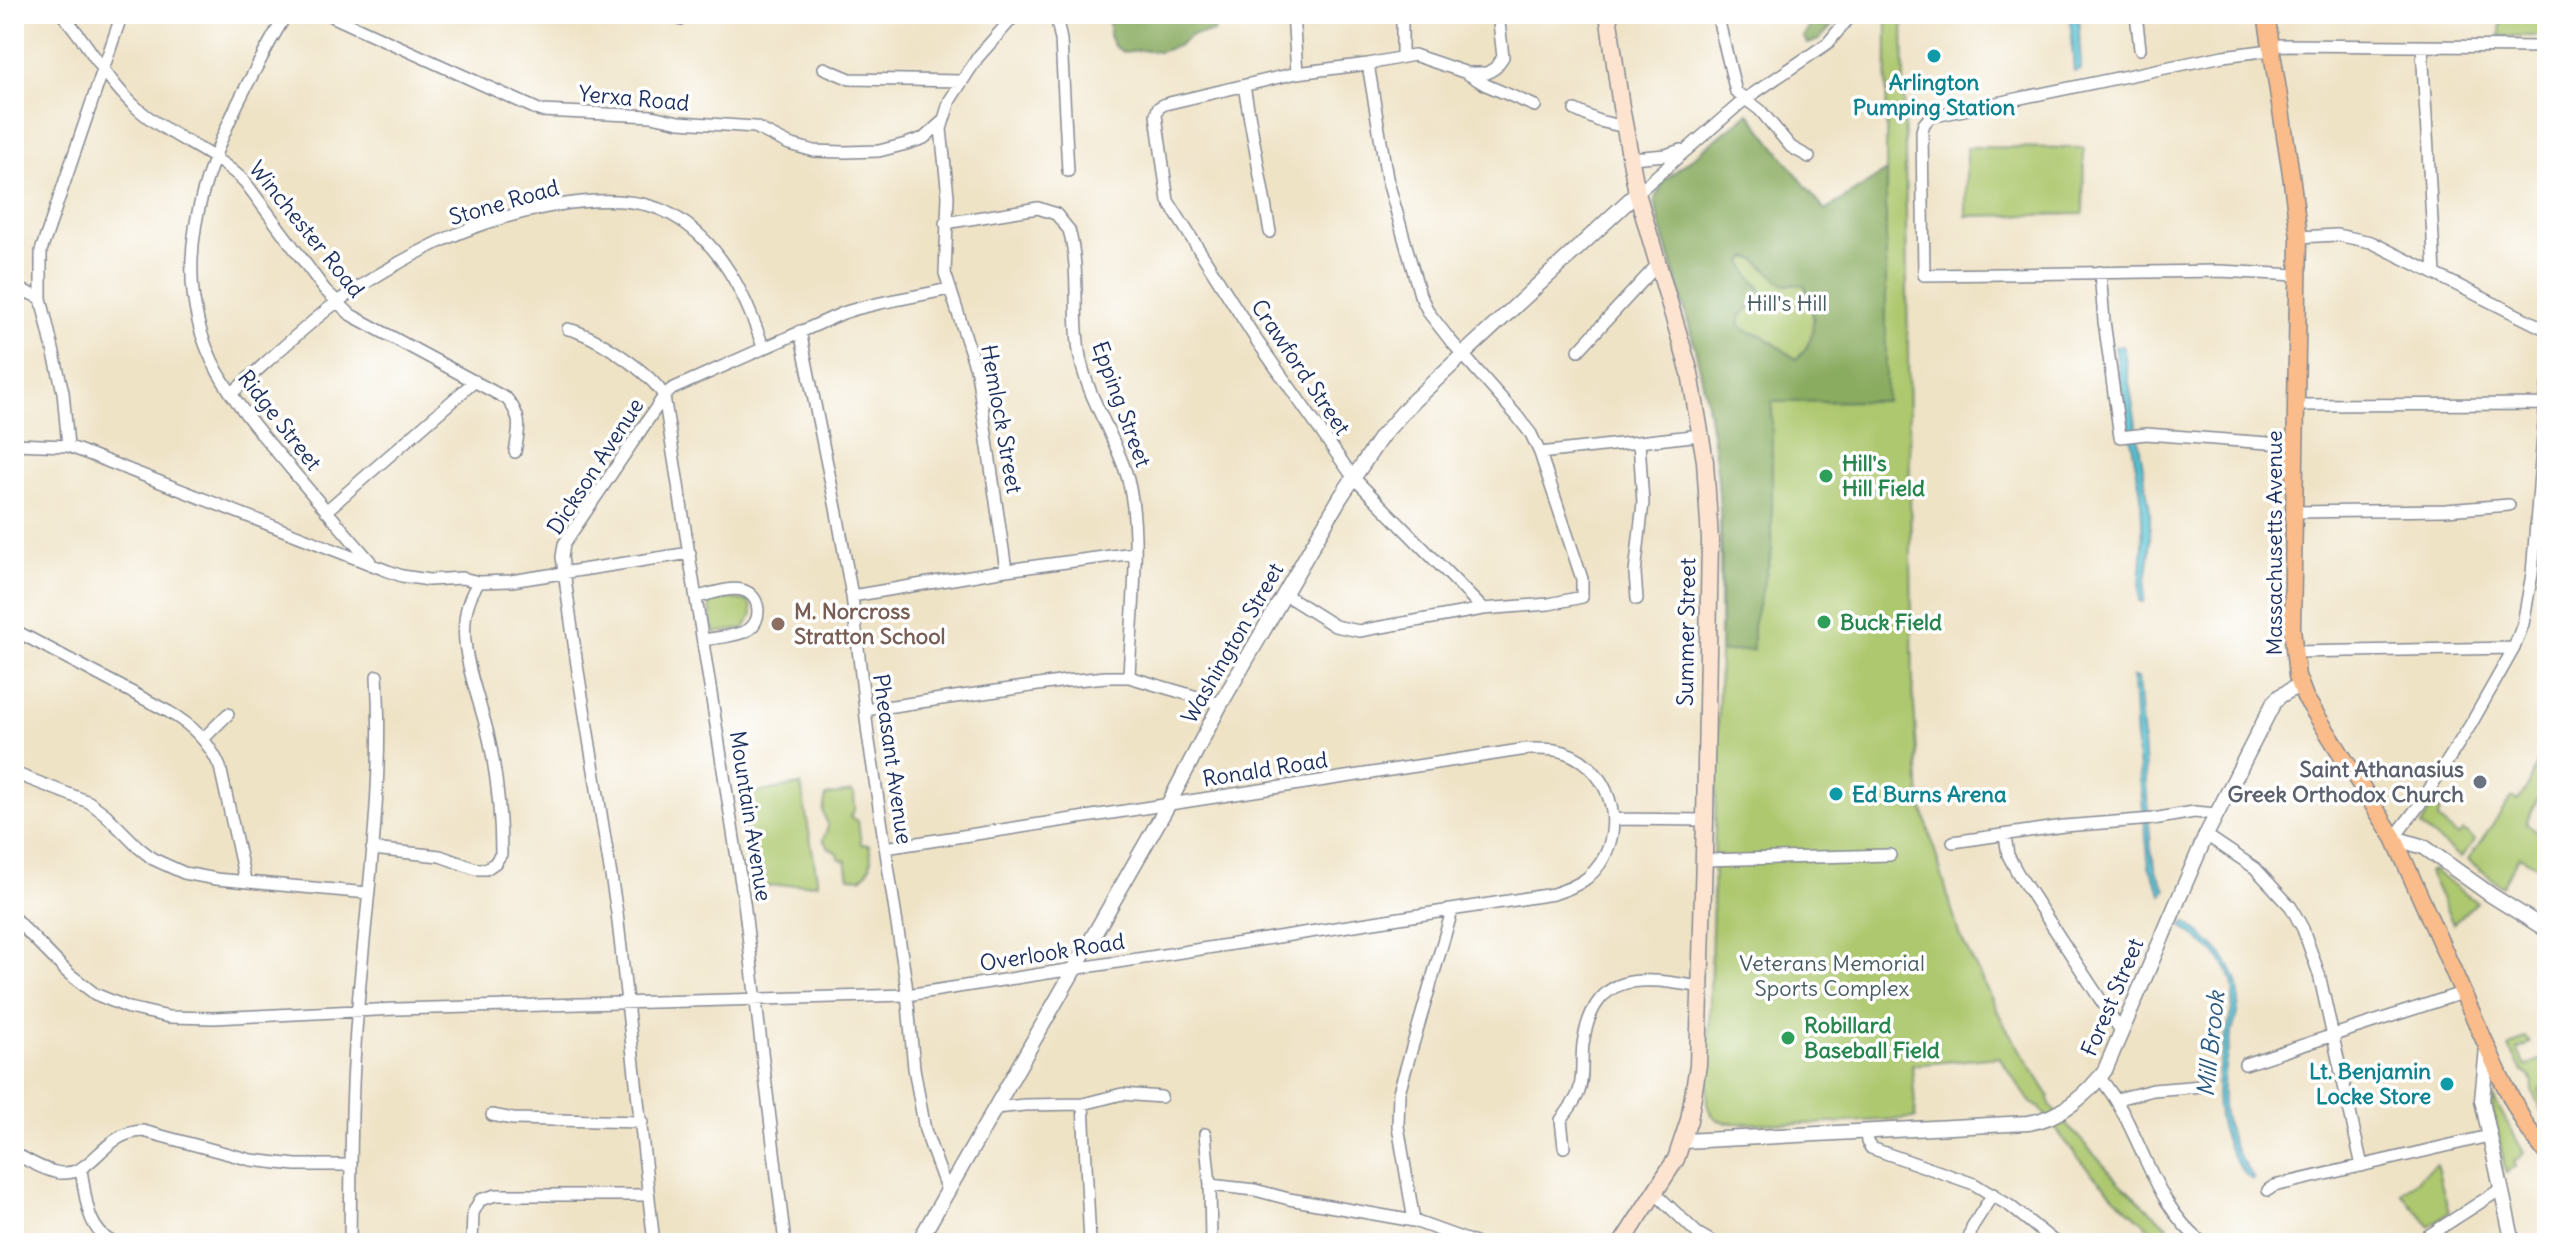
<svg xmlns="http://www.w3.org/2000/svg" width="2561" height="1257" viewBox="0 0 2561 1257" font-family="Delius,sans-serif">
<style>
.green{fill:#adc86e;stroke:#647c66;stroke-width:2}
.forest{fill:#8aac61;stroke:#526e60;stroke-width:2;fill-rule:evenodd}
.water{fill:#59c5d2;stroke:#3a7a98;stroke-width:2}
.lines{fill:none;stroke-linecap:round;stroke-linejoin:round}
.minor-casing{stroke:#858992;stroke-width:14}
.tertiary-casing{stroke:#858992;stroke-width:17}
.secondary-casing{stroke:#858992;stroke-width:19}
.primary-casing{stroke:#858992;stroke-width:19}
.minor{stroke:#fff;stroke-width:11}
.tertiary{stroke:#fff;stroke-width:14}
.secondary{stroke:#fde4d0;stroke-width:16}
.primary{stroke:#f9bc8a;stroke-width:16}
.culture-dot{fill:#0f9aa8;stroke:#fff;stroke-width:3}
.leisure-dot{fill:#2e9e5b;stroke:#fff;stroke-width:3}
.education-dot{fill:#8d6e63;stroke:#fff;stroke-width:3}
.worship-dot{fill:#6b7280;stroke:#fff;stroke-width:3}
.labels{text-anchor:middle;dominant-baseline:central;stroke-width:7;stroke-linejoin:round;paint-order:stroke}
.culture-label{font-size:22px;font-weight:bold;fill:#0d838f;stroke:#fff}
.street-label{font-size:22px;fill:#1b2f5e;stroke:#fff}
.park-label{font-size:22px;fill:#475d63;stroke:#fff}
.leisure-label{font-size:22px;font-weight:bold;fill:#27864d;stroke:#fff;text-anchor:start}
.education-label{font-size:22px;font-weight:bold;fill:#785e54;stroke:#fff;text-anchor:start}
.worship-label{font-size:22px;font-weight:bold;fill:#5b616d;stroke:#fff;text-anchor:end}
.water-label{font-size:24px;font-style:italic;fill:#2e5c81;stroke:#fff}
</style>
<rect width="100%" height="100%" fill="#fff"/>
<filter id="ink" filterUnits="userSpaceOnUse"><feTurbulence type="fractalNoise" baseFrequency=".0125" numOctaves="2"/><feDisplacementMap in="SourceGraphic" scale="16" xChannelSelector="R" yChannelSelector="G"/><feConvolveMatrix kernelMatrix="1 2 1 2 8 2 1 2 1" color-interpolation-filters="sRGB"/></filter>
<filter id="wash" filterUnits="userSpaceOnUse"><feTurbulence type="fractalNoise" baseFrequency=".006" numOctaves="4" result="noise"/><feDisplacementMap in="SourceGraphic" scale="32" xChannelSelector="R" yChannelSelector="G"/><feGaussianBlur stdDeviation="1.8" result="paint"/><feColorMatrix in="noise" values="0 0 0 0 0 0 0 0 0 0 0 0 0 0 0 0 0 1.4 0 .05"/><feComposite in="paint" operator="in"/></filter>
<g filter="url(#wash)">
<rect width="100%" height="100%" fill="#efe3c6"/>
<!-- green -->
<path class="green" d="M 1887,14 L 1903,14 L 1913,689 L 1920,799 L 1959,934 L 2005,1026 L 2049,1096 L 2048,1099 L 2051,1107 L 2121,1184 L 2186,1243 L 2166,1243 L 2117,1199 L 2082,1163 L 2039,1107 L 2031,1103 L 1999,1057 L 1912,1065 L 1916,1118 L 1813,1124 L 1727,1123 C 1715,1120 1711,1116 1707,1104 L 1720,652 L 1720,503 L 1716,459 L 1702,372 L 1658,217 L 1655,199 L 1665,180 L 1749,113 L 1825,211 L 1886,171 Z
M 2501,14 L 2547,14 L 2547,36 L 2500,36 Z
M 1966,147 L 2084,148 L 2083,214 L 1966,216 Z
M 725,598 L 747,601 L 751,606 L 752,616 L 743,629 L 714,633 L 709,601 Z
M 2541,753 L 2547,756 L 2547,780 L 2526,823 L 2547,838 L 2547,862 L 2543,869 L 2519,856 L 2502,886 L 2468,860 L 2512,797 L 2518,801 L 2529,785 Z
M 801,785 L 818,883 L 756,887 L 741,795 Z
M 851,792 L 854,794 L 855,809 L 850,817 L 858,821 L 861,844 L 869,845 C 872,859 873,869 861,878 L 849,877 L 846,861 L 840,859 L 836,852 L 830,849 L 823,840 L 828,827 L 823,811 L 826,796 Z
M 2434,802 L 2440,807 L 2438,820 L 2458,836 L 2463,831 L 2475,840 L 2461,858 L 2421,827 Z
M 2433,870 L 2476,902 L 2453,924 L 2429,872 Z
M 2526,1037 L 2530,1043 L 2517,1050 L 2526,1066 L 2546,1057 L 2547,1059 L 2547,1086 L 2539,1090 L 2547,1107 L 2541,1110 L 2532,1091 L 2533,1083 L 2530,1076 L 2522,1071 L 2509,1047 Z
M 2493,1097 L 2524,1153 L 2514,1162 L 2516,1166 L 2506,1173 L 2492,1106 Z
M 2436,1164 L 2449,1212 L 2429,1226 L 2401,1193 Z"/>
<!-- forest -->
<path class="forest" d="M 1109,14 L 1214,14 L 1216,21 L 1214,32 L 1192,35 L 1177,46 L 1159,52 L 1141,50 L 1123,52 L 1114,46 L 1109,36 Z
M 1817,14 L 1843,14 L 1819,40 L 1808,44 L 1803,37 Z
M 1749,113 L 1825,211 L 1886,171 L 1886,401 L 1772,402 L 1772,551 L 1753,626 L 1753,650 L 1720,652 C 1721,589 1724,525 1716,462 C 1707,378 1682,298 1658,217 L 1655,199 L 1665,180 ZM 1748,257 L 1756,260 L 1783,284 C 1791,287 1798,282 1805,286 C 1816,311 1818,341 1796,359 L 1762,335 L 1749,332 L 1740,326 C 1737,306 1758,311 1766,298 C 1760,283 1748,280 1743,261 Z"/>
<!-- water -->
<path class="water" d="M 2070,14 L 2078,14 L 2081,70 L 2074,72 Z
M 2123,346 L 2150,511 L 2150,551 L 2143,602 L 2139,601 L 2143,547 L 2141,494 L 2115,347 Z
M 2133,677 L 2138,678 L 2151,850 L 2156,871 L 2166,890 L 2162,895 L 2149,866 L 2136,739 Z
M 2186,922 C 2205,938 2226,953 2235,977 C 2243,995 2237,1014 2232,1032 C 2218,1088 2215,1131 2254,1178 L 2253,1180 C 2244,1175 2236,1162 2231,1152 C 2214,1120 2215,1082 2223,1048 C 2228,1025 2239,997 2230,975 C 2221,953 2199,940 2182,926 Z"/>
</g>
<g filter="url(#ink)">
<g class="lines">
<defs>
<path id="minor" d="M 62,14 C 89,44 107,82 138,109 C 171,138 214,151 245,182 L 325,290 L 351,315 L 507,399 C 523,418 519,429 515,452
M 287,14 C 272,36 261,60 248,83 C 201,173 165,276 218,372 C 237,406 262,435 287,464 C 314,497 342,529 370,561
M 327,14 L 541,111 L 652,116 L 679,122 L 755,127 L 789,144 L 814,151 L 844,152 L 879,151 L 906,144 L 924,138 L 944,120
M 674,14 L 681,20
M 1052,14 L 1057,21 L 1061,40 L 1068,171
M 1293,14 L 1297,73
M 1402,14 L 1402,57
M 1717,14 L 1736,92 L 1760,110 L 1791,147 L 1809,157
M 2136,14 L 2140,49
M 2270,45 L 2547,47
M 2422,47 L 2435,273
M 2271,50 L 2223,56 L 1930,117 L 1924,124 L 1922,131 L 1924,275 L 2219,271 L 2299,275
M 824,68 L 850,79 L 962,81
M 1468,74 L 1486,85 L 1535,106
M 1244,86 L 1270,232
M 1575,110 L 1599,121 L 1625,127
M 1631,158 L 1666,155 L 1681,150
M 1637,193 L 1744,100 L 1828,43 L 1852,14
M 945,223 L 1038,208 L 1056,214 L 1069,230 C 1081,271 1072,316 1080,357 C 1088,399 1115,436 1127,476 C 1143,531 1131,619 1129,677
M 2299,237 L 2337,235 L 2371,242 L 2547,330
M 2100,272 L 2104,321 L 2120,437 L 2146,434 L 2295,445
M 14,287 L 41,298
M 568,329 C 595,335 651,373 664,396 L 744,902 L 785,1243
M 800,331 L 837,513 L 852,596 L 868,735 L 906,983 L 914,1068 L 925,1130 L 947,1191
M 1579,350 L 1658,264
M 231,394 C 266,363 300,330 337,302 C 368,280 402,260 437,243 C 494,215 613,181 672,215 C 721,242 746,296 763,347
M 2296,405 L 2546,404
M 14,444 L 68,446 L 388,571 L 402,576 L 429,580 L 462,578 L 479,582 L 511,581 L 690,553
M 68,446 L 63,392 L 41,298 L 41,251 L 122,14
M 1540,453 L 1701,435
M 326,511 L 475,381
M 2294,512 L 2446,510 L 2509,505
M 1006,570 L 977,372 L 945,273 L 948,196 L 941,129 L 950,100 L 978,57 L 1016,14
M 1284,594 L 1335,626 L 1359,631 L 1483,609 L 1549,604 L 1582,597 L 1582,579 L 1540,453 L 1531,434 L 1517,416 L 1450,340 L 1429,313 L 1420,295 L 1387,178 L 1368,64
M 852,596 L 1006,570 L 1134,553
M 698,597 C 710,594 729,587 742,590 C 761,595 763,620 748,630 C 736,637 717,637 704,640
M 1637,599 L 1635,573 L 1643,503 L 1639,442
M 1483,609 L 1353,477 L 1257,341 L 1168,201 L 1156,115 L 1158,108 L 1165,104 L 1297,73 L 1368,64 L 1414,55 L 1467,73 L 1487,73 L 1495,68 L 1503,57 L 1498,14
M 14,630 L 169,712 C 193,726 209,742 220,767 L 245,880
M 2294,652 L 2514,648
M 865,710 L 1066,681 L 1106,677 L 1129,677 L 1221,704
M 203,739 L 228,714
M 14,773 L 89,802 L 105,814 L 138,847 L 153,859 L 184,873 L 216,879 L 368,893
M 1615,819 L 1705,820
M 2206,835 L 2255,868 L 2291,907 L 2303,929 L 2319,974 L 2362,1166
M 2005,836 L 2008,855 L 2017,872 L 2121,1031
M 2394,838 L 2420,804 L 2471,724 L 2514,648 L 2523,624 L 2532,574 L 2547,386
M 1953,842 L 2064,826 L 2153,819 L 2194,812 L 2217,814
M 372,849 L 440,856 L 476,869 L 486,869 L 495,863 L 501,854 C 501,818 497,778 490,743 C 480,693 445,629 479,582
M 1704,860 L 1890,855
M 14,918 L 68,973 L 95,994 L 129,1008 L 169,1017 L 214,1018 L 396,1009 L 907,995 L 1553,894 C 1565,890 1577,886 1587,878 C 1630,842 1617,770 1564,752 C 1553,748 1539,749 1527,749 L 885,848
M 2245,1064 L 2462,993
M 2100,1078 C 2142,1128 2149,1201 2203,1243
M 2117,1099 L 2153,1090 L 2202,1086
M 1083,1104 L 1090,1243
M 995,1108 L 1025,1105 L 1083,1104 L 1122,1094 L 1161,1097
M 492,1115 L 513,1119 L 642,1122
M 1866,1131 L 1867,1142 L 1871,1148 L 1974,1184 L 2010,1206 L 2056,1243
M 1205,1134 L 1210,1185 L 1211,1243
M 1564,1147 L 1561,1120 C 1567,1112 1574,1103 1578,1094 C 1584,1080 1581,1059 1583,1044 C 1594,969 1641,977 1701,987
M 14,1153 C 27,1160 41,1169 55,1172 C 93,1181 99,1133 143,1131 L 251,1160 L 296,1165 L 351,1165
M 81,1170 C 86,1197 86,1230 114,1243
M 1210,1185 L 1255,1190 L 1289,1199 L 1414,1221 L 1475,1243
M 2268,1190 L 2274,1186 L 2489,1136
M 1656,1194 L 1697,1233 L 1714,1243
M 1414,1221 L 1398,1126 L 1399,1092 L 1452,911
M 350,1243 C 351,1164 351,1084 358,1005 C 367,896 384,786 377,676
M 472,1243 L 473,1213 L 480,1200 L 496,1195 L 647,1195
M 654,1243 L 617,913 L 577,665 L 562,557 L 564,544 L 664,396 L 672,389 L 843,313 C 877,301 913,298 948,289
M 1968,1243 L 1972,1227 L 1993,1194
M 2417,1243 L 2501,1189"/>
<path id="tertiary" d="M 2394,838 L 2424,847 L 2491,895 L 2547,930
M 2487,1048 L 2482,1100 L 2513,1243
M 1684,1141 L 2028,1123 C 2058,1119 2088,1095 2105,1070 L 2206,835 L 2274,702 L 2280,696 L 2299,685
M 918,1243 L 1168,805 L 1219,707 L 1340,498 L 1381,437 L 1411,403 L 1637,193"/>
<path id="secondary" d="M 1608,14 L 1621,107 L 1637,193 L 1690,373 L 1705,461 L 1710,540 L 1705,820 L 1698,1065 L 1689,1120 L 1676,1159 L 1622,1243"/>
<path id="primary" d="M 2266,14 L 2291,174 L 2299,237 L 2292,628 L 2297,676 L 2305,697 L 2394,838 L 2501,1078 L 2526,1126 L 2547,1154"/>
</defs>
<!-- minor casing -->
<use href="#minor" class="minor-casing"/>
<!-- tertiary casing -->
<use href="#tertiary" class="tertiary-casing"/>
<!-- secondary casing -->
<use href="#secondary" class="secondary-casing"/>
<!-- primary casing -->
<use href="#primary" class="primary-casing"/>
<!-- minor -->
<use href="#minor" class="minor"/>
<!-- tertiary -->
<use href="#tertiary" class="tertiary"/>
<!-- secondary -->
<use href="#secondary" class="secondary"/>
<!-- primary -->
<use href="#primary" class="primary"/>
</g>
</g>
<!-- markers -->
<g class="culture-dot">
<circle cx="1934" cy="56" r="8"/>
<circle cx="1836" cy="794" r="8"/>
<circle cx="2447" cy="1084" r="8"/>
</g>
<g class="leisure-dot">
<circle cx="1826" cy="476" r="8"/>
<circle cx="1824" cy="622" r="8"/>
<circle cx="1788" cy="1038" r="8"/>
</g>
<circle class="education-dot" cx="778" cy="624" r="8"/>
<circle class="worship-dot" cx="2480" cy="782" r="8"/>
<g class="labels">
<!-- culture labels -->
<g class="culture-label">
<text x="1934" y="82">Arlington<tspan x="1934" dy="25">Pumping Station</tspan></text>
<text x="1852" y="794" text-anchor="start">Ed Burns Arena</text>
<text x="2431" y="1071" text-anchor="end">Lt. Benjamin<tspan x="2431" dy="25">Locke Store</tspan></text>
</g>
<!-- street labels -->
<g class="street-label">
<text transform="translate(634 98) rotate(5)">Yerxa Road</text>
<text transform="translate(504 202) rotate(-16)">Stone Road</text>
<text transform="translate(307 229) rotate(51)">Winchester Road</text>
<text transform="translate(1301 367) rotate(56)">Crawford Street</text>
<text transform="translate(1122 404) rotate(70)">Epping Street</text>
<text transform="translate(1002 419) rotate(80)">Hemlock Street</text>
<text transform="translate(280 420) rotate(52)">Ridge Street</text>
<text transform="translate(595 466) rotate(-57)">Dickson Avenue</text>
<text transform="translate(2274 543) rotate(-90)">Massachusetts Avenue</text>
<text transform="translate(1686 632) rotate(-89)">Summer Street</text>
<text transform="translate(1232 643) rotate(-60)">Washington Street</text>
<text transform="translate(893 759) rotate(82)">Pheasant Avenue</text>
<text transform="translate(1265 769) rotate(-9)">Ronald Road</text>
<text transform="translate(751 816) rotate(81)">Mountain Avenue</text>
<text transform="translate(1052 952) rotate(-9)">Overlook Road</text>
<text transform="translate(2112 997) rotate(-67)">Forest Street</text>
</g>
<!-- park labels -->
<g class="park-label">
<text x="1787" y="303">Hill's Hill</text>
<text x="1832" y="963">Veterans Memorial<tspan x="1832" dy="25">Sports Complex</tspan></text>
</g>
<!-- leisure labels -->
<g class="leisure-label">
<text x="1842" y="463">Hill's<tspan x="1842" dy="25">Hill Field</tspan></text>
<text x="1840" y="622">Buck Field</text>
<text x="1804" y="1025">Robillard<tspan x="1804" dy="25">Baseball Field</tspan></text>
</g>
<!-- education labels -->
<g class="education-label">
<text x="794" y="611">M. Norcross<tspan x="794" dy="25">Stratton School</tspan></text>
</g>
<!-- worship labels -->
<g class="worship-label">
<text x="2464" y="769">Saint Athanasius<tspan x="2464" dy="25">Greek Orthodox Church</tspan></text>
</g>
<!-- water labels -->
<g class="water-label">
<text transform="translate(2210 1044) rotate(-84)">Mill Brook</text>
</g>
</g>
<!-- margin -->
<rect width="2561" height="1257" fill="none" stroke="#fff" stroke-width="48"/>
</svg>
